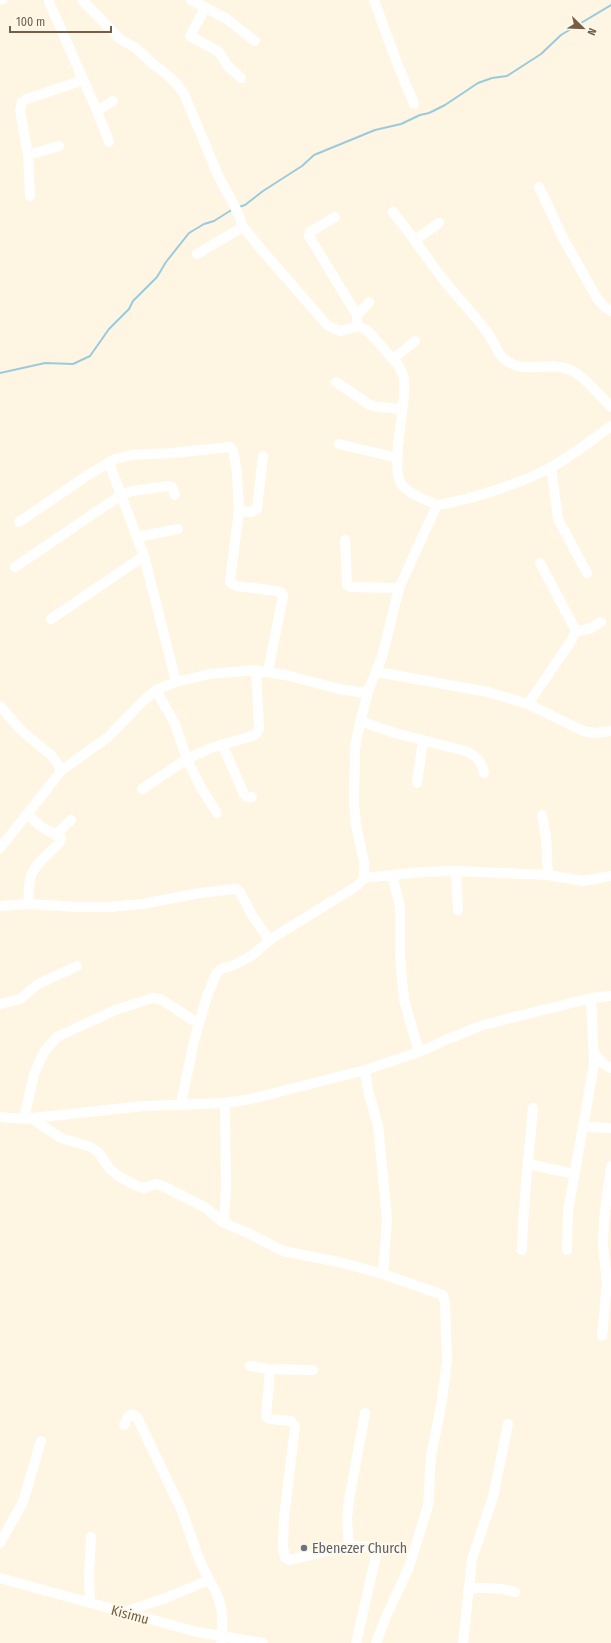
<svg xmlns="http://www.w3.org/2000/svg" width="611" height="1643" viewBox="0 0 611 1643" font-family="'Fira Sans Condensed',sans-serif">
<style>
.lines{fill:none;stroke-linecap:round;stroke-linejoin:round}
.stream{stroke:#9acadc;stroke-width:2}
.minor{stroke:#fff;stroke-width:10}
.worship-dot{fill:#6b7280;stroke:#fff9ea;stroke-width:1.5}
.labels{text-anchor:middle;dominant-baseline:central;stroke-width:4;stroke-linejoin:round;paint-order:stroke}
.worship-label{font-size:14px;fill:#5b616d;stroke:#fff9ea;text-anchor:start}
.street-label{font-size:14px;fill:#785e46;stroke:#fff9ea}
</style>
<rect width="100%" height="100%" fill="#fef6e2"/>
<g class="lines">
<!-- stream -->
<path class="stream" d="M 239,207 L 245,205 L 263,191 L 302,166 L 314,155 L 375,130 L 401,124 L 420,115 L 429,113 L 445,105 L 478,83 L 492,78 L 507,76 L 541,54 L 561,35 L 611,5
M 0,373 L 45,363 L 73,364 L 90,356 L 109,329 L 129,309 L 133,301 L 157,277 L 166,262 L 189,233 L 204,224 L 214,221 L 233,209"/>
<!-- minor -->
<path class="minor" d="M 0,0 L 2,0
M 82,0 L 120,39 L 136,48 L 153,64 L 165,73 L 176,83 L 184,94 L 218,175 L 237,211 L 243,227 L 261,249 L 327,325 L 340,331 C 352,330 355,322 368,331 L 399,366 C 401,371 404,375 404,381 C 407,404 389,468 402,485 C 409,494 426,500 437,505
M 191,0 L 227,19 L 255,41
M 374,0 L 397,63 L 414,104
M 49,2 L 97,111 L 109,142
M 205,8 L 190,36 L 219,52 L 228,66 L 241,78
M 97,111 L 113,101
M 28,155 L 59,146
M 539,187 L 563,238 L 598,300 L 605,307 L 611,311
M 30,196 L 28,155 L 20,110 L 22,102 L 27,99 L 83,80
M 393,212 C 410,233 426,256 442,278 C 456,296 473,313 487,332 C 493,339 496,351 503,358 C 523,376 547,361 568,369 C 583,374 600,396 611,407
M 335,217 L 310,232 L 309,236 L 357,315 L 357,326
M 415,240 L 439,223
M 197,254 L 243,227
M 357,315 L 369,302
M 393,359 L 415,341
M 336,382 L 370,405 L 378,407 L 402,409
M 339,444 L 398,458
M 109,463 L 144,556 L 176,682
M 551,467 L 558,519 L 587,573
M 239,511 L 252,512 L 257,509 L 263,456
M 19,522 L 88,475 L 115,459 L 132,455 L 173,453 L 230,447 L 233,451 L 237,473 L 239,511 L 230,581 L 231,583 L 237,586 L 277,591 L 282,593 L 283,596 L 268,671
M 137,537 L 178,529
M 345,540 L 347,585 L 351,587 L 399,588
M 15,567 L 121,495 L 132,491 L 168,486 L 172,487 L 175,495
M 51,619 L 144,556
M 576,631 L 589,629 L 601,622
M 377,672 L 488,692 L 528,704 L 583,731 L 594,733 L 611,731
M 156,690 L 175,724 L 187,759 L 200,786 L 217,813
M 528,704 L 571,641 L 576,631 L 540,563
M 0,706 L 23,732 L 51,755 L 62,770
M 360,721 L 395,733 L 465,751 C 477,756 481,760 484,773
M 222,744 L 244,794 L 248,797 L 252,797
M 417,783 L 423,740
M 142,789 L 187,759 L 211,748 L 255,735 L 259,728 L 256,670
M 27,814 L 40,826 L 61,838 L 59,843 C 50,853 36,862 31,876 C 28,884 29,895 28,904
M 542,815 L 546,837 L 548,875
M 56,834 L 71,820
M 0,848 L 62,770 L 108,737 L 144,700 L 156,690 L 176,682 L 210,674 L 256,670 L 290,676 L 339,689 L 359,692 L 368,691
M 456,871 L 458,910
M 392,875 L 400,907 L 400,956 L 404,1000 L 419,1052
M 364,878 L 422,872 L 456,871 L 548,875 L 583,881 L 611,876
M 0,906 L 28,904 L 79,907 L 109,907 L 142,904 L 200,893 L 236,889 L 240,892 L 252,915 L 270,941
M 0,1004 L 20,999 L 38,984 L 77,966
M 594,1053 L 604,1064 L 611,1068
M 365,1070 L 368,1091 L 378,1125 L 387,1219 L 383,1274
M 181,1104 L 194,1041 L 207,996 L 216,974 L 221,969 L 234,965 L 251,956 L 274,937 L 357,886 L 364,878 L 364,862 L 356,825 L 354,804 L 355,750 L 357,736 L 368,691 L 382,657 L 399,588 L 437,505 C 470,500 523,483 553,466 C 573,455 592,440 611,426
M 0,1117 L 24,1119 L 143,1106 L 225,1103 L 251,1099 L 365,1070 L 419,1052 L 448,1039 L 483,1025 L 591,998 L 611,996
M 31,1118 L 61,1138 L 91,1147 L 98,1152 L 110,1169 L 118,1176 L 137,1186 L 144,1188 L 156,1184 L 163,1186 L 206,1208 L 224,1223 L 248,1233 L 283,1251 L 339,1262 L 383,1274 L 443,1295 L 445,1304 L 447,1361 L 441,1406 L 431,1456 L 428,1506 L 409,1567 L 386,1617 L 376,1643
M 24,1119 L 34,1074 L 44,1052 L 57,1037 L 115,1010 L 153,998 L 162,1000 L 199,1024
M 584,1127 L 611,1128
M 529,1164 L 574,1174
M 224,1223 L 226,1189 L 225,1103
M 522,1250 C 523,1202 529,1155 533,1108
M 567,1250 L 568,1211 L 594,1064 L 591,998
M 602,1336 L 607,1282 L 603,1246 L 604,1219 L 611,1166
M 250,1366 L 270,1369 L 313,1370
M 270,1369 L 266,1417 L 270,1419 L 291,1421 L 295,1426 L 284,1518 L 283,1547 L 285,1558 L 289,1560 C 304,1557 357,1542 369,1547 C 373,1548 374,1553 376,1556 L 356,1643
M 0,1543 L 23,1502 L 41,1441
M 349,1547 L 347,1520 L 349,1500 L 365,1413
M 0,1578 L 197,1632 L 263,1643
M 209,1580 C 223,1600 224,1619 221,1643
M 468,1589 C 485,1587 499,1587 515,1592
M 90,1603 L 89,1576 L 91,1537
M 122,1613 L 168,1597 L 209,1580 L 199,1559 L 182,1511 L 137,1417 L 132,1414 L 128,1417 L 124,1425
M 463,1643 L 472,1559 L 493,1497 L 508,1424"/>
</g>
<!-- markers -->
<circle class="worship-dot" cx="304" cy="1548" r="4"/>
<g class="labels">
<!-- worship labels -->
<g class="worship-label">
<text x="312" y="1548">Ebenezer Church</text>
</g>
<!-- street labels -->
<g class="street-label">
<text transform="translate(130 1615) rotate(15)">Kisimu</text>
</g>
</g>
<!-- north arrow -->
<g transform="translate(583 28) rotate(113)" stroke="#fff9ea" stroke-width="3" paint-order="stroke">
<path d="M0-3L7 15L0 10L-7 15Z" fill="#785e46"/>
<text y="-6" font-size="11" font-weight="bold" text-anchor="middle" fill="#785e46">N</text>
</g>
<!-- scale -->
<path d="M10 26v6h101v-6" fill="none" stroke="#785e46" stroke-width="2"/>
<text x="16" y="26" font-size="12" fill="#785e46" stroke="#fff9ea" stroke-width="3" paint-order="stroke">100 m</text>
</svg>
